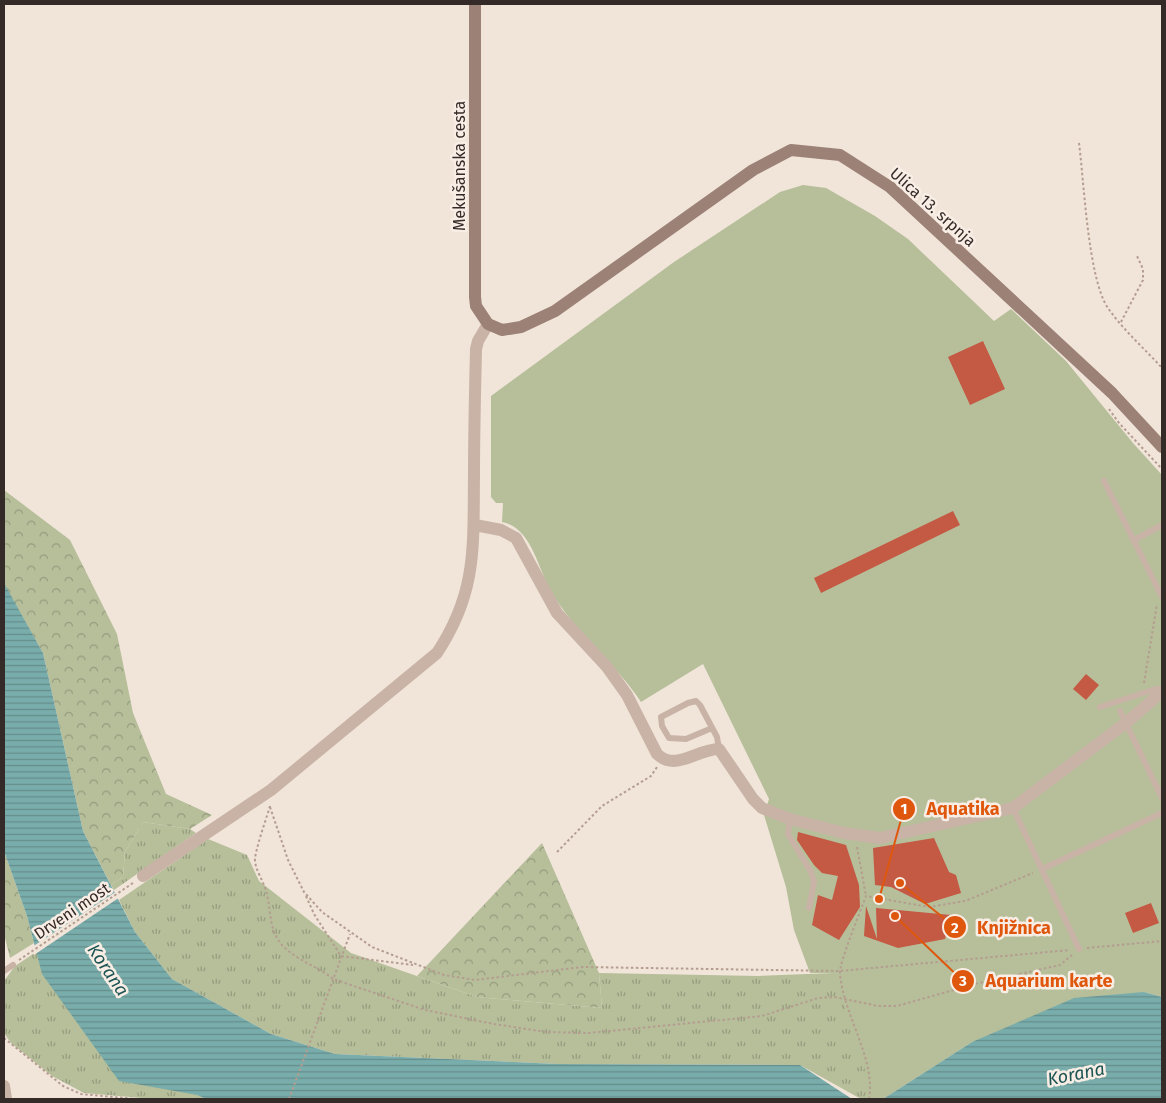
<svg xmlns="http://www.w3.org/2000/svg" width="1166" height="1103" viewBox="0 0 1166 1103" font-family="'Fira Sans',sans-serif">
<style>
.grass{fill:url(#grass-tufts)}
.forest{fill:url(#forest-crowns)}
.pitch{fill:#b6bf9a}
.water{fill:url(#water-rules)}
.pier{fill:#f1e4d9}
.building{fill:#c45944}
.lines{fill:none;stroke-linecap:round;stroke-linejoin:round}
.path{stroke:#b49d90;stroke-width:2;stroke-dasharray:2.5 2.5;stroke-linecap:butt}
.lane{stroke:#c8b3a6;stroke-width:6}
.street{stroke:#c8b3a6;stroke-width:12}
.secondary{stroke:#9c8177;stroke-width:12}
.labels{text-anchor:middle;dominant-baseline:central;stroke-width:5;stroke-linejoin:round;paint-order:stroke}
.street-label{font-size:16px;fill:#342a27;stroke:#f9eee5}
.water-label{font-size:18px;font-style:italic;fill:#1d5554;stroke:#f9eee5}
.leader{fill:none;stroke:#df570d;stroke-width:2}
.callout-dot{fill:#df570d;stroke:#f9eee5;stroke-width:2}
.mark-label{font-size:15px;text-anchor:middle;font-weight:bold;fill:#fff}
.callout-label{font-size:18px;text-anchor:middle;font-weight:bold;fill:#df570d;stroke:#f9eee5;stroke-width:5;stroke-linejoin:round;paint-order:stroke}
</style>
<defs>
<pattern id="grass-tufts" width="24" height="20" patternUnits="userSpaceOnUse" patternTransform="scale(1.25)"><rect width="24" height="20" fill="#b6bf9a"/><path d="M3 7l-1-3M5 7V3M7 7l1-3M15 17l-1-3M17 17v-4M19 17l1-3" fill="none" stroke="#959b7e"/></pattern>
<pattern id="forest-crowns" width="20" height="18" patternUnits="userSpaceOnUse" patternTransform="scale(1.25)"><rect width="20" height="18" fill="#b6bf9a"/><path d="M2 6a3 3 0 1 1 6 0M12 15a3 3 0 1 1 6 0" fill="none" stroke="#959b7e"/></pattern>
<pattern id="water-rules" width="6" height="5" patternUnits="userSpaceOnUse" patternTransform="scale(1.25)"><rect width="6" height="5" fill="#79adab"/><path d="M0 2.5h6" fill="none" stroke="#648d8b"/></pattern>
</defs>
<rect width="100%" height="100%" fill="#f1e4d9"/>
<!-- grass -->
<path class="grass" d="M 143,822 L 190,829 L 196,833 L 114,890 L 111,885 L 123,877 L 125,852 Z
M 208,839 L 247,855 L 259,881 L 351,953 L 477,997 L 602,1008 L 599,973 L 758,976 L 834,973 L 1148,987 L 1073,993 L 971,1037 L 871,1099 L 861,1099 L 800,1065 L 558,1064 L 335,1054 L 271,1034 L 172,979 L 135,932 L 119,900 Z
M 36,952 L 197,1095 L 206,1099 L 153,1099 L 84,1093 L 52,1076 L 11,1043 L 4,1033 L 4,981 L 15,966 Z"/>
<!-- forest -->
<path class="forest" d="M 4,490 L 70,540 L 117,634 L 133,713 L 166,794 L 212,815 L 190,829 L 143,822 L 125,852 L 123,877 L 111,885 L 83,831 L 43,653 L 4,584 Z
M 542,843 L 599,973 L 602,1008 L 477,997 L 417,976 Z
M 4,851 L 27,916 L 34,943 L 10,958 L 4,934 Z"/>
<!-- pitch -->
<path class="pitch" d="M 803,185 L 826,188 L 875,216 L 908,239 L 994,321 L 1011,309 L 1066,361 L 1133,443 L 1162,475 L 1162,997 L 1144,992 L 972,1042 L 883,1099 L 866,1099 L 868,1078 L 851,1032 L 838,977 L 832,973 L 810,973 L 794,930 L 786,887 L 764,815 L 769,799 L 703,664 L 641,702 C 615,662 575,633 551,591 C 537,567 532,528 502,522 L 503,503 L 496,503 L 491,497 L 491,396 L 674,262 L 780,192 Z"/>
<!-- water -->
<path class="water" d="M 4,583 L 43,653 L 83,831 L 135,932 L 172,979 L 271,1034 L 335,1054 L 558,1064 L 800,1065 L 852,1099 L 206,1099 L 197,1095 L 119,1081 L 42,974 L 27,916 L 4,851 Z
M 1144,992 L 1162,997 L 1162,1099 L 883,1099 L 972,1042 L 1074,998 Z"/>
<!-- pier -->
<path class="pier" d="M 117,891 L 120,897 L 34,955 L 32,947 Z"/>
<!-- building -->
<path class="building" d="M 983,341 L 1005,389 L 970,405 L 948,357 Z
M 953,511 L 960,525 L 821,593 L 814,578 Z
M 1086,674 L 1099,685 L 1086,700 L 1073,689 Z
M 798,832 L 846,845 L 859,885 L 860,907 L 839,940 L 812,925 L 818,895 L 832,900 L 838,876 L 822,873 L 814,865 L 797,840 Z
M 934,838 L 949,872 L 956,875 L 961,893 L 925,904 L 891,887 L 875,885 L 873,848 Z
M 1151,903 L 1159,923 L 1133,933 L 1125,913 Z
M 866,906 L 877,939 L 876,908 L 951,915 L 945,939 L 898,948 L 864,936 Z"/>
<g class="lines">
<!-- path -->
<path class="path" d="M 1079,143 C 1084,181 1088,279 1108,308 C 1123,330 1145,349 1162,368
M 1121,322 L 1143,280 L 1143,269 L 1137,256
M 1109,409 L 1119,423 L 1162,469
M 1144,683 L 1157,604
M 270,806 C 265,823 258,841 255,858 C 254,869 265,883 267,894 C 271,912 269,930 282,945 C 296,960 317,966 333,979 L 425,1010 L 494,1024 L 546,1032 L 589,1033 L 762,1016 L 818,998 L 834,997 L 878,1006 L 897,1006 L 975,984 L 1060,965 L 1072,955
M 270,807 L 288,860 L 304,892 L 322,912 L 372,947 L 444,975 L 475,980 L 582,967 L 839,971 L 1070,950
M 857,847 L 866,896
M 557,852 L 602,806 L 651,776 L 657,767
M 306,896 L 314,914 L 341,956 L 413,965
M 1087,948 L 1162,941
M 19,960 L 133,883
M 4,1038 L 63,1086 L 81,1094 L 135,1099
M 289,1099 L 350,934
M 869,1099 C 876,1058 843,1015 840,973 C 839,963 861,910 866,896 L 929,907 L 965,901 L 1033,873"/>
<!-- lane -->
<path class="lane" d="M 1104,481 L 1162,597
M 1134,540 L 1162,525
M 1100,707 L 1156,689 L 1162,689
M 1120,711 L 1162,798
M 712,728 L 686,739 L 669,738 L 662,726 L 661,717 L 688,703 L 696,701 L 700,705 L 717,737 L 719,749
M 1013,808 L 1079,949
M 790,819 L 788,834 L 811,872 L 814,882 L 809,908
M 1042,869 L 1162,813
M 4,971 L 13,965"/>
<!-- street -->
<path class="street" d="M 475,525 L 501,530 L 516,538 L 557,613 L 607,667 L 627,695 L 657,754 C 676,772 697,749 719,749 L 753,799 L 762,808 L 790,819 L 844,833 L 880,838 L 1013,808 L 1127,722 L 1162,692
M 143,876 L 271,790 L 437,653 C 478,591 473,545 474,475 C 474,433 475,391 476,349 L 478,341 L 488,324
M 4,1086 L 6,1099"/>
<!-- secondary -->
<path class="secondary" d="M 475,4 L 475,297 L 476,306 L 488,324 L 502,330 L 521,327 L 555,311 L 753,170 L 791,150 L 840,155 L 890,187 L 1112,393 L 1162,447"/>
</g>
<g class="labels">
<!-- street labels -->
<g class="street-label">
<text transform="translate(459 166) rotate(-90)">Mekušanska cesta</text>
<text transform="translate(933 207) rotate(42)">Ulica 13. srpnja</text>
<text transform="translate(72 911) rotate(-34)">Drveni most</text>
</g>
<!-- water labels -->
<g class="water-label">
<text transform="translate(108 970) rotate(56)">Korana</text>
<text transform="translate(1076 1074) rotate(-11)">Korana</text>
</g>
</g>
<!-- callouts -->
<path class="leader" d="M879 899L904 809M900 883L955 927M895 916L963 981"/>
<g class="callout-dot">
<circle cx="879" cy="899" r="5"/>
<circle cx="900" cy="883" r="5"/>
<circle cx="895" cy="916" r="5"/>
<circle cx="904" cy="809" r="12"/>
<circle cx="955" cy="927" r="12"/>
<circle cx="963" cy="981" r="12"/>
</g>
<g class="mark-label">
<text x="904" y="814">1</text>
<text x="955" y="933">2</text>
<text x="963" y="986">3</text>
</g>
<g class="callout-label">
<text x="963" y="815">Aquatika</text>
<text x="1014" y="934">Knjižnica</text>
<text x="1049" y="987">Aquarium karte</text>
</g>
<!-- border -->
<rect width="1166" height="1103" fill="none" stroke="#342a27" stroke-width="10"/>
</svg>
